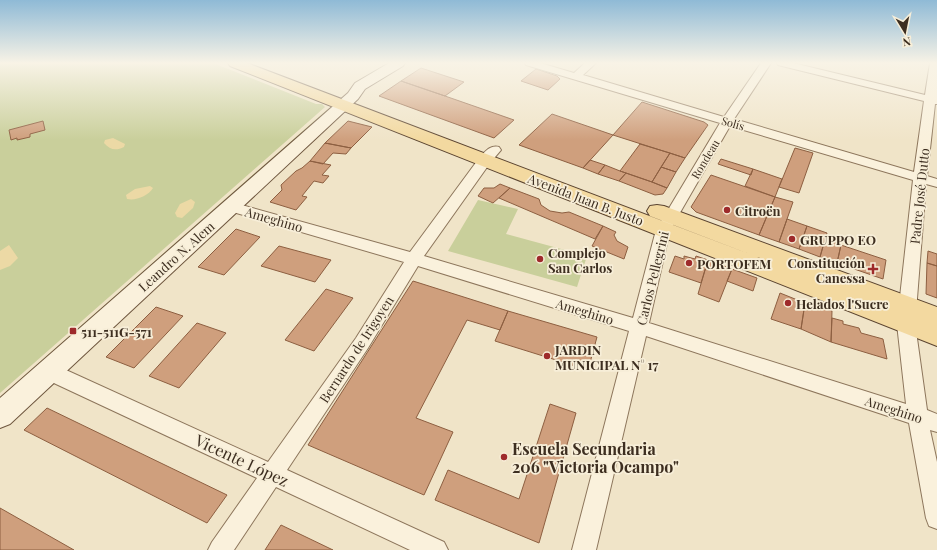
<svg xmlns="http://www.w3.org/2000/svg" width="937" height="550" viewBox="0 0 937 550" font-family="'Playfair Display',serif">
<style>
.green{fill:#c9cf9b}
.sand{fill:#ecd9a5}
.building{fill:#cf9f7d;stroke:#8d5f41}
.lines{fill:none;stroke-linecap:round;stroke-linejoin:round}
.minor-casing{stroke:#8d765c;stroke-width:2}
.secondary-casing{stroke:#6f573f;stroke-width:2}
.primary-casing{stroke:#5b4430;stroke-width:2}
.minor{fill:#faf1dc;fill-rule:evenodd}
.secondary{fill:#faf1dc;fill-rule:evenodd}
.primary{fill:#f3d9a0;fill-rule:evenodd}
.poi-dot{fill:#9e2a2b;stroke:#f7eed8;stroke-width:1.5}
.labels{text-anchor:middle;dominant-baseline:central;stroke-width:3.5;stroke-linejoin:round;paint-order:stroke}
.far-street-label{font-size:11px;fill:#3d2e20;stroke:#f7eed8}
.street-label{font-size:13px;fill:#3d2e20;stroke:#f7eed8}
.poi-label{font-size:13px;font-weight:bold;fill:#3d2e20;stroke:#f7eed8;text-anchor:start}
.near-poi-label{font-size:16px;font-weight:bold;fill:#3d2e20;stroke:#f7eed8;text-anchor:start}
.near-street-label{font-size:16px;fill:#3d2e20;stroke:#f7eed8}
</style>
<rect width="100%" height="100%" fill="#f0e4c8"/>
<!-- green -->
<path class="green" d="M 0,63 L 213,63 L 316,104 L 322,104 L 325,107 L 0,393 Z
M 329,108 L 325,113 L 0,400 L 0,397 Z
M 478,200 L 518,209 L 506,234 L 587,256 L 577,287 L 448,251 Z"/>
<!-- sand -->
<path class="sand" d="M 113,138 L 125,144 L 124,147 C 116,151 110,150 104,143 L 105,140 Z
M 150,186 L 153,188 C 148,196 136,201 127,199 L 126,195 L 135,189 Z
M 191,199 L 195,202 L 193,208 L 182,218 L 177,217 L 175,213 L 180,204 Z
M 9,245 L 18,258 L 10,266 L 0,270 L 0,251 Z"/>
<!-- building -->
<path class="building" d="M 421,68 L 464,82 L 445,96 L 401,81 Z
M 536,69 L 557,76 L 560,79 L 548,90 L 521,81 Z
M 401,81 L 445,96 L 514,120 L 494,138 L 379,96 Z
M 642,102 L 704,122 L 708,125 L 685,158 L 613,135 Z
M 552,114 L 613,135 L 583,168 L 519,145 Z
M 43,121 L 45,130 L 30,134 L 30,137 L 17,140 L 17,138 L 11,140 L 9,130 Z
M 348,121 L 372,127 L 351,148 L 325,143 Z
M 325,143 L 351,148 L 346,154 L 333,153 L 323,164 L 310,161 Z
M 640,144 L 670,153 L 652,182 L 620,171 Z
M 795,148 L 813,153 L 799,193 L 779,187 Z
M 670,153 L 685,158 L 676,172 L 661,167 Z
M 721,159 L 753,169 L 751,175 L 718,164 Z
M 590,160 L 605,165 L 598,174 L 583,168 Z
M 310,161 L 331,165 L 322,175 L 329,176 L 323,183 L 314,181 L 302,196 L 307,197 L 296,210 L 270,202 L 282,190 L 281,185 L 296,171 L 302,168 Z
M 605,165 L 620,171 L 626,173 L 619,181 L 598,174 Z
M 661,167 L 676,172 L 667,188 L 652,182 Z
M 753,169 L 782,179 L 775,197 L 745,186 Z
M 626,173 L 652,182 L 667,188 L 663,194 L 655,195 L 619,181 Z
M 711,175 L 775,197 L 759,235 L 696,212 L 691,207 Z
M 500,184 L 510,188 L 493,203 L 478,196 L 484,188 L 494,188 Z
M 510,188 L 539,199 L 541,205 L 550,211 L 562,213 L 569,212 L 603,226 L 595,239 L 499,198 Z
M 775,197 L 793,202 L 779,242 L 759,235 Z
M 787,219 L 807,226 L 799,249 L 779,242 Z
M 603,226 L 616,232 L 614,235 L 617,241 L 628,247 L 624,259 L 592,246 Z
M 807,226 L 827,233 L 820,257 L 799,249 Z
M 236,229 L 260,237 L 224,275 L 198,267 Z
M 825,239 L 841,245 L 837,263 L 820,257 Z
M 841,245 L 886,260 L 883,279 L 837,263 Z
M 279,246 L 331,260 L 315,282 L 261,266 Z
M 928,251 L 937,254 L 937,266 L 927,263 Z
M 675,256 L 684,259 L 684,256 L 695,259 L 696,256 L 708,260 L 701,283 L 669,272 Z
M 708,260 L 732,269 L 719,302 L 698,294 Z
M 927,263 L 937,266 L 937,298 L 926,294 Z
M 732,269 L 757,278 L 753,291 L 727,281 Z
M 413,281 L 508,311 L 500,330 L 467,320 L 416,418 L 453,432 L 424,495 L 308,445 Z
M 326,289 L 353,298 L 314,351 L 285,340 Z
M 780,293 L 805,303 L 801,329 L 771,319 Z
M 805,303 L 832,311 L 831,342 L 801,329 Z
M 156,307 L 183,316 L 134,368 L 106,357 Z
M 508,311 L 597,337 L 588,370 L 495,341 Z
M 832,318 L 843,321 L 843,324 L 859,328 L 861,333 L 883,339 L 887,359 L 831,342 Z
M 197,323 L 226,333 L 179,388 L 149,376 Z
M 550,404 L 576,413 L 539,543 L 435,500 L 448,470 L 519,499 Z
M 47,408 L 227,495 L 207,523 L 24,430 Z
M 0,508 L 74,550 L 0,550 Z
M 281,525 L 333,550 L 265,550 Z"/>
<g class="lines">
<defs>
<path id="minor" d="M 525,63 L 540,63 L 574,73 L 585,63 L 596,63 L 583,75 L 724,117 L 761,63 L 771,63 L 734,119 L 914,172 L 924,101 L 778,65 L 777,63 L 793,63 L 925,95 L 930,63 L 937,63 L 937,104 L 935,104 L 927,176 L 937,179 L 937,187 L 926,184 L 915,324 L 927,410 L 937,414 L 937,432 L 930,430 L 937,462 L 937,529 L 929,526 L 926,518 L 909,423 L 646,336 L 596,550 L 572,550 L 629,331 L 418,266 L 368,348 L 287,470 L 444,542 L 448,550 L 410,550 L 276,487 L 234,550 L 208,550 L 212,542 L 257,478 L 41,377 L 39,371 L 41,365 L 48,363 L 55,365 L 268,462 L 356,338 L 404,262 L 226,210 L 224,207 L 226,204 L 231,202 L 410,252 L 480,157 C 486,151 490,145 499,147 L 501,150 L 490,163 L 424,256 L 633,318 L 656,230 L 720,123 L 526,65 ZM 730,126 L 913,180 L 897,324 L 906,404 L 649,323 L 670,230 Z"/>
<path id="secondary" d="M 389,63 L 405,63 L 403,66 L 365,89 L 358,99 L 10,424 L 0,428 L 0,398 L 348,93 L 355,83 Z"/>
<path id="primary" d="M 228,63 L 247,63 L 760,258 L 650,216 L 647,211 L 650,206 L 657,205 L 664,206 L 937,307 L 937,346 L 230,66 Z"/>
</defs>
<!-- minor casing -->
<use href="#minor" class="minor-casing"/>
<!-- secondary casing -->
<use href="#secondary" class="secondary-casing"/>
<!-- primary casing -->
<use href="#primary" class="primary-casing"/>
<!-- minor -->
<use href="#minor" class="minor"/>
<!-- secondary -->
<use href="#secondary" class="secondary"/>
<!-- primary -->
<use href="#primary" class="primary"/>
</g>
<!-- sky -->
<linearGradient id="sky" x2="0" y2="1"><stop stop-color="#8fbad6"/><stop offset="0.45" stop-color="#f8f3e6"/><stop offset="1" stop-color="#f8f3e6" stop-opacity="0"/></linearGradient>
<rect width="937" height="140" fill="url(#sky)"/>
<!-- markers -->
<g class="poi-dot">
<circle cx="727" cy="210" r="4"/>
<circle cx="792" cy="239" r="4"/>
<circle cx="540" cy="259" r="4"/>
<circle cx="689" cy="263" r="4"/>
<path d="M871 263h4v4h4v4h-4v4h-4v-4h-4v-4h4z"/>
<circle cx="788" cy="303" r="4"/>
<rect x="69" y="327" width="8" height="8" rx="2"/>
<circle cx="547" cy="356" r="4"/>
<circle cx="504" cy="457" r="4"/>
</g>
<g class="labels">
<!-- far-street labels -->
<g class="far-street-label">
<text transform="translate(733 123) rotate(16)">Solís</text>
<text transform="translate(705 159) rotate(-59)">Rondeau</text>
</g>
<!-- street labels -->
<g class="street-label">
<text transform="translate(919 196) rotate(-84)">Padre José Dutto</text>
<text transform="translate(586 199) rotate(21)">Avenida Juan B. Justo</text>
<text transform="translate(274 219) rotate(16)">Ameghino</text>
<text transform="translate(176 256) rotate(-42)">Leandro N. Alem</text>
<text transform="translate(652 278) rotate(-76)">Carlos Pellegrini</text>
<text transform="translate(585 311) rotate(17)">Ameghino</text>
<text transform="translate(356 349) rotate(-57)">Bernardo de Irigoyen</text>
<text transform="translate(894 409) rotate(18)">Ameghino</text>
</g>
<!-- poi labels -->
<g class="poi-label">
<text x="735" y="210">Citroën</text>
<text x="800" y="239">GRUPPO EO</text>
<text x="548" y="252">Complejo<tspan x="548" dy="15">San Carlos</tspan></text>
<text x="865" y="262" text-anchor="end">Constitución<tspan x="865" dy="15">Canessa</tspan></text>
<text x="697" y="263">PORTOFEM</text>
<text x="796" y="303">Helados l'Sucre</text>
<text x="81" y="331">511-511G-571</text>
<text x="555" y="349">JARDIN<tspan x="555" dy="15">MUNICIPAL N° 17</tspan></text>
</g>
<!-- near-poi labels -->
<g class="near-poi-label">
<text x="512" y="448">Escuela Secundaria<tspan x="512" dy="18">206 "Victoria Ocampo"</tspan></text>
</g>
<!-- near-street labels -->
<g class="near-street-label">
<text transform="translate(242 460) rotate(25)">Vicente López</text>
</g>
</g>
<!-- north arrow -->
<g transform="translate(905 32) rotate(170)" stroke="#f7eed8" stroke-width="3" paint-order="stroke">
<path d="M0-3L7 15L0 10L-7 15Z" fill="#3d2e20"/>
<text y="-6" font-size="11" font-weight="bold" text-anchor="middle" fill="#3d2e20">N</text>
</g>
</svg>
